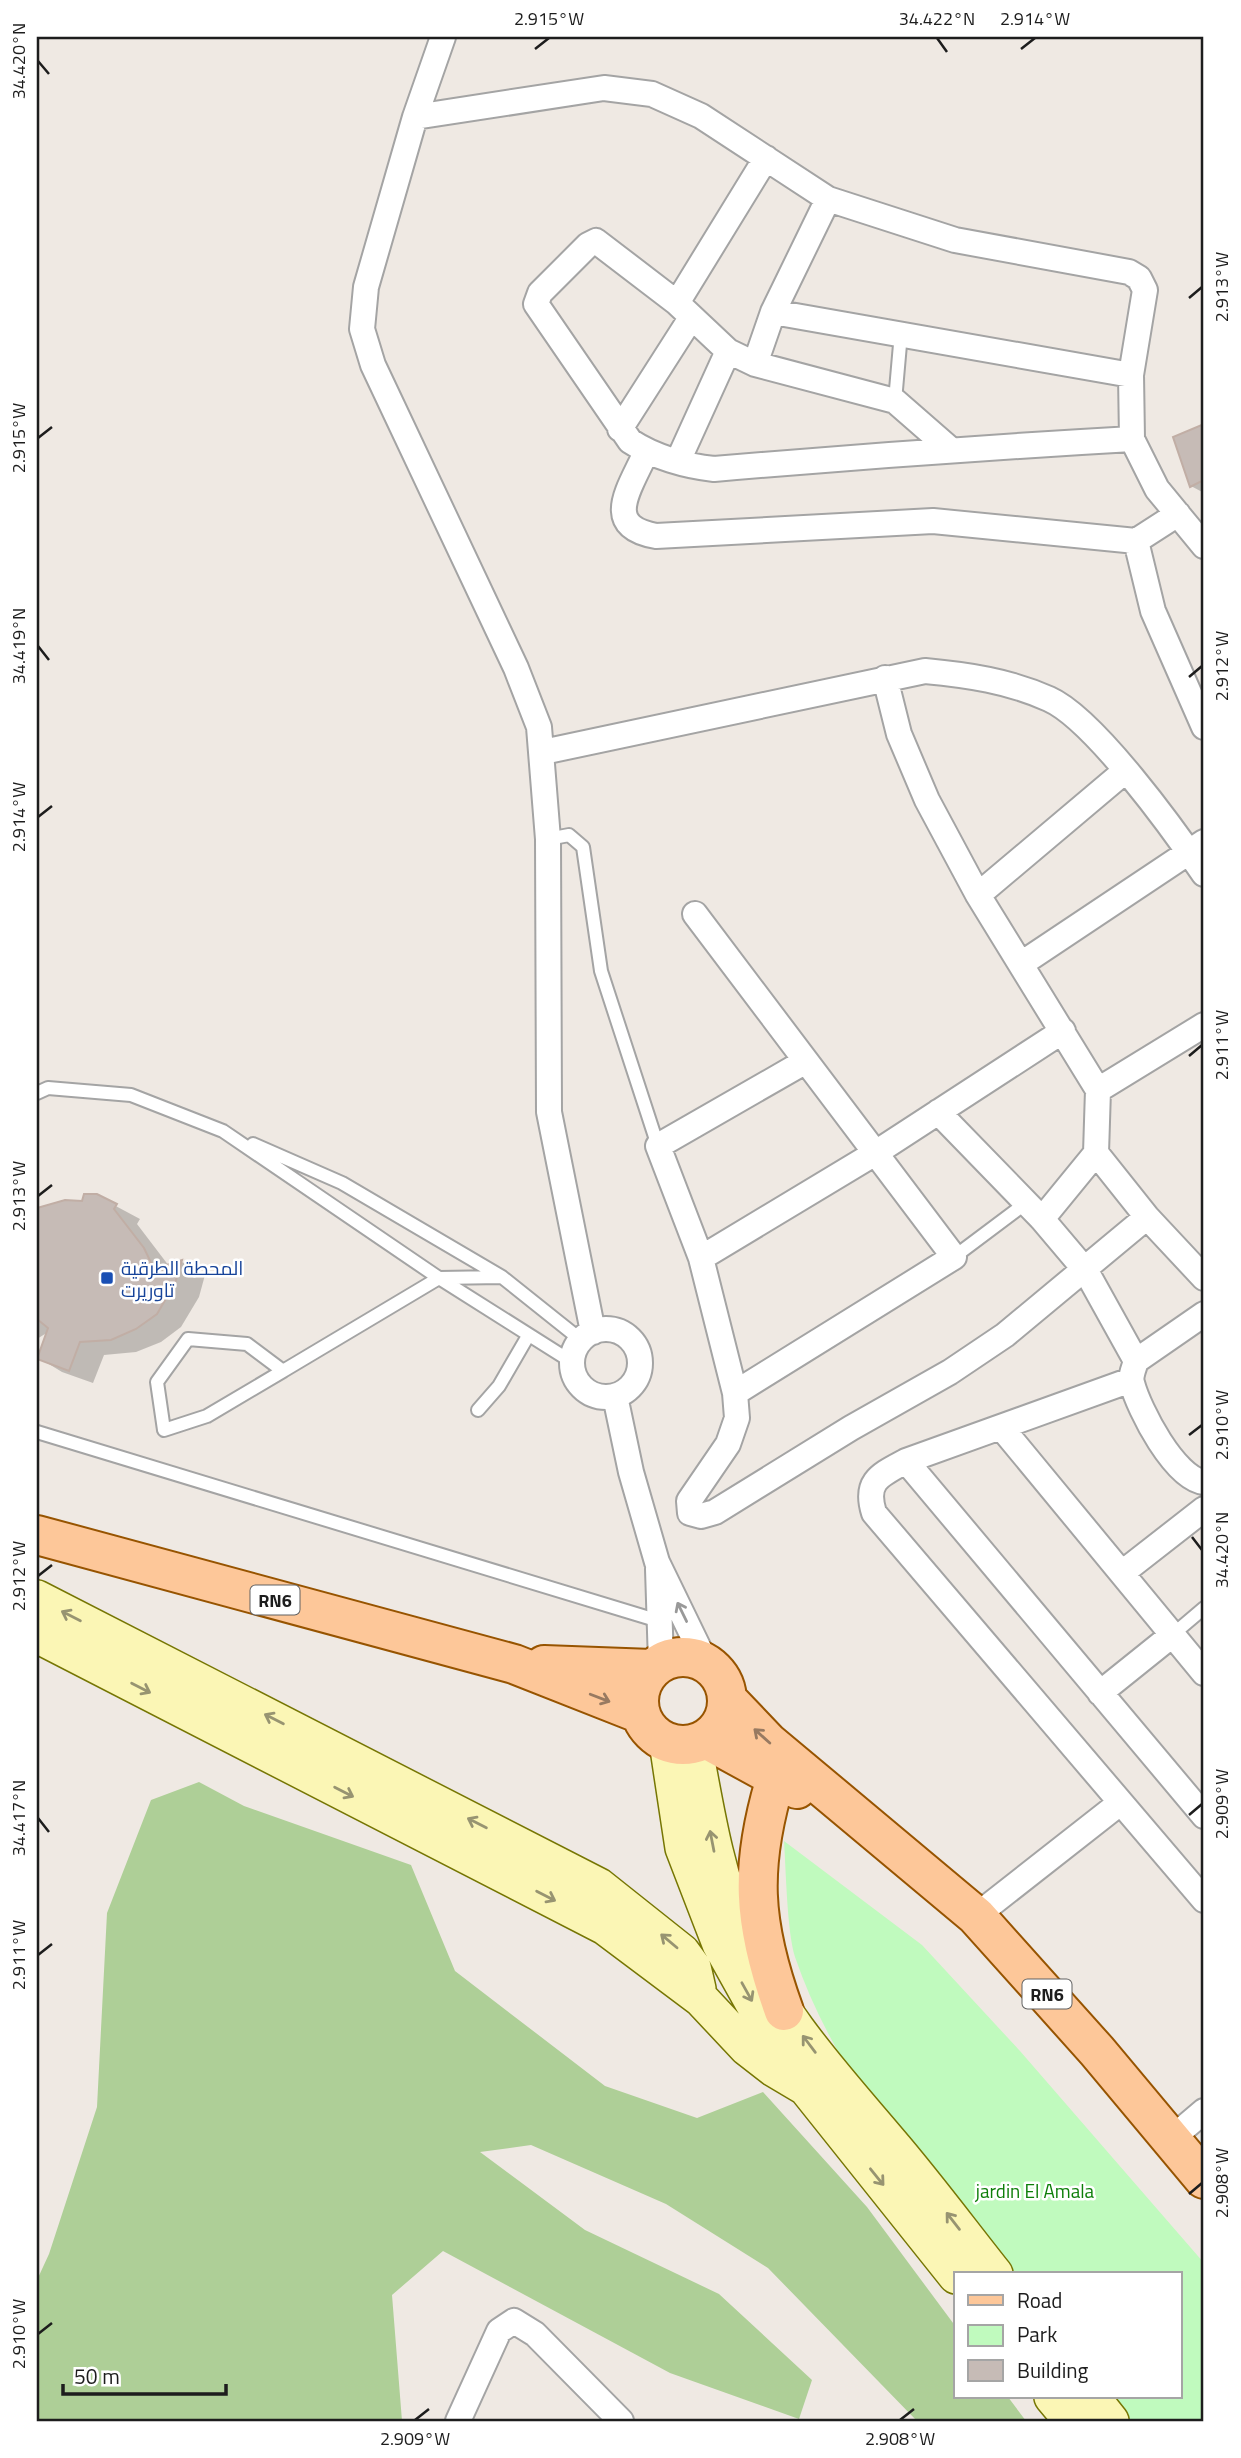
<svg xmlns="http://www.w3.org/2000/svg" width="1241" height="2458" viewBox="0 0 1241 2458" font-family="'Titillium Web',Cairo,sans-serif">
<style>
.forest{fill:#aecf97}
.park{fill:#c0fabe}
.shadow{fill:#0003}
.building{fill:#c6bbb6;stroke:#c1aea5;stroke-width:2}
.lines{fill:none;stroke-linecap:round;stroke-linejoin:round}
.lane-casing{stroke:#a4a4a4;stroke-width:16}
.street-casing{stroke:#a4a4a4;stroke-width:28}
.secondary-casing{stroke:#767603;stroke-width:38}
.primary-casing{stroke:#975400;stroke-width:42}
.lane{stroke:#fff;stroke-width:12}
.street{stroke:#fff;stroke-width:24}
.secondary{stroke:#fbf6b5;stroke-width:35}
.primary{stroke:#fdc799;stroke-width:38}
.oneway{stroke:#999}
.oneway2{stroke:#979471}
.oneway3{stroke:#987a61}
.ticks{fill:none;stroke:#1d1d1d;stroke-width:2.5}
.transit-dot{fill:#1a4fb4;stroke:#fff;stroke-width:2.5}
.labels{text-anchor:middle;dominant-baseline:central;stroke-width:5;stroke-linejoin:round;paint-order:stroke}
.shield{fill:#fff;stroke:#616161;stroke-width:2}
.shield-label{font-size:18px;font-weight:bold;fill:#1d1d1d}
.transit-label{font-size:19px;fill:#164399;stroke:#fff;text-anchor:start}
.park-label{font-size:19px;fill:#0d7e09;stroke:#fff}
.neatline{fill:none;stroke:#1d1d1d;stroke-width:2.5}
.ticks-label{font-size:18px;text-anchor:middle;fill:#1d1d1d}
</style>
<rect width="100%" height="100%" fill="#efe9e3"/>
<!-- forest -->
<path class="forest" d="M 199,1782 L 244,1806 L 411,1865 L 455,1971 L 605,2086 L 697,2118 L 763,2092 L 867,2207 L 956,2327 L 956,2397 L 1008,2397 L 1026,2421 L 917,2421 L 768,2268 L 666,2204 L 531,2145 L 480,2152 L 585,2230 L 719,2294 L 812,2380 L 799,2419 L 670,2373 L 443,2251 L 392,2295 L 402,2421 L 37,2421 L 37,2280 L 49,2254 L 97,2107 L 107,1913 L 151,1800 Z"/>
<!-- park -->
<path class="park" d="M 784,1841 L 922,1945 L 1020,2051 L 1204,2263 L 1204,2421 L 1113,2421 L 1094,2397 L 1180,2397 L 1180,2274 L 999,2274 C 923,2176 836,2077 795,1957 C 787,1931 786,1871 784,1841 Z"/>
<!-- shadow -->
<path class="shadow" d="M 1204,426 L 1204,493 L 1191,486 L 1175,438 Z
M 97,1196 L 140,1219 L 137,1224 L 169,1266 L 182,1262 L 205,1275 L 199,1297 L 181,1327 L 161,1342 L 136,1352 L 104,1355 L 93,1383 L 62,1372 L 39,1358 L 48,1332 L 37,1339 L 37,1206 L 41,1208 L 83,1203 Z"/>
<!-- building -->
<path class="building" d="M 1204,424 L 1204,480 L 1190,487 L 1173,437 Z
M 84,1194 L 97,1194 L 117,1204 L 114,1209 L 144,1248 L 154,1269 L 182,1260 L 175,1283 L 157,1314 L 136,1329 L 111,1340 L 80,1342 L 69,1371 L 37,1359 L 48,1328 L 37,1319 L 37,1208 L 65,1200 L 82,1201 Z"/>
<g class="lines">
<defs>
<path id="lane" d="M 895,401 L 901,333
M 548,839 L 569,835 L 583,847 L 601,971 L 658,1146
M 37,1093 L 48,1088 L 131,1095 L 223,1131 L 439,1278 L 572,1362
M 253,1144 L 342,1183 L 502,1277 L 581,1340
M 954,1257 L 1026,1203
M 188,1339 L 247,1344 L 283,1371 L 207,1416 L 164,1430 L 157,1382 Z
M 283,1371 L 439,1278 L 502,1277
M 478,1410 L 499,1386 L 528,1336
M 37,1432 L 659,1621
M 1171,1636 L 1204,1608"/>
<path id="street" d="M 443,37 L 415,117 L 366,287 L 362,329 L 373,365 L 516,668 L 539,727 L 548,839 L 549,1112 L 593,1332
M 415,117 L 604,88 L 652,94 L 701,116 L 828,199 L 955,240 L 1129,272 L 1139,278 L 1145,290 L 1131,375 L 1132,439 L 1157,489 L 1204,546
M 677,303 L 766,158
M 773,312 L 1131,375
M 755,364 L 773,312 L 828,199
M 620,429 L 691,318
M 950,449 L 895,401 L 755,364 L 728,351 L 677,303 L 596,241 L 588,245 L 540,293 L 536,304 L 630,441 C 654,457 686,466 714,469 C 853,457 992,447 1132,439
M 646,452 C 631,487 600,526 656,536 L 933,521 L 1136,541 L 1178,514
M 678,461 L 728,351
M 1136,541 L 1153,611 L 1204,727
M 885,678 L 899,734 L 927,800 L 978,895 L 1098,1090 L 1096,1153 L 1042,1219
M 543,752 L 925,671 C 968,675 1009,681 1049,699 C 1094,719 1174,830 1204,874
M 978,895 L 1125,771
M 695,914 L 954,1257 L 735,1393
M 1021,964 L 1204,842
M 806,1061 L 658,1146 L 701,1258 L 735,1393 L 737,1418 L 728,1444 L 689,1501 L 690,1513 L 701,1516 L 715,1512 L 851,1428 L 950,1372 L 1005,1335 L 1147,1217
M 1098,1090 L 1204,1025
M 938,1112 L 1042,1219 L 1086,1271 L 1136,1361 C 1134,1368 1130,1376 1132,1383 C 1139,1410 1175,1479 1204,1482
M 1096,1153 L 1147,1217 L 1204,1278
M 701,1258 L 877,1152 L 1063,1031
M572 1363a34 34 0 1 1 68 0a34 34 0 1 1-68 0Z
M 1136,1361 L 1204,1314
M 1131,1380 L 906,1461 C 880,1475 864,1481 874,1513 L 1204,1900
M 615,1396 L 631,1472 L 657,1562 L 706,1663
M 1001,1427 L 1204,1673
M 906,1461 L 1204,1816
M 658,1569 L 661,1663
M 1122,1573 L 1204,1509
M 1100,1693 L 1171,1636
M 976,1916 L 1120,1803
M 1171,2139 L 1204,2111
M 458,2421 L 499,2331 L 514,2321 L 535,2334 L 621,2421"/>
<path id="secondary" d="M 37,1598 L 599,1886 L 682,1952 L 693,1967 L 698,1989
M 37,1635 L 605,1927 L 701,1999 L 747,2048 L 774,2069 L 806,2088
M 667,1742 L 683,1848 L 720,1944 L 778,2048 L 806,2088 L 956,2276
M 694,1744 C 706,1809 716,1874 742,1934 C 775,2013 835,2077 889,2141 C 926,2184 960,2230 995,2274
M 1052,2397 L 1072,2421
M 1092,2397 L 1111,2421"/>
<path id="primary" d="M 37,1535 L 514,1664 L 641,1714
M639 1701a44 44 0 1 1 88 0a44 44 0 1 1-88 0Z
M 544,1665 L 652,1669
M 727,1699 L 768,1742 L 976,1916 L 1097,2051 L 1204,2179
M 706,1739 L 797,1789
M 776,1778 C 749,1867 752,1923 784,2011"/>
</defs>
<!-- lane casing -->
<use href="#lane" class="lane-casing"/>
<!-- street casing -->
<use href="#street" class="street-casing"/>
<!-- secondary casing -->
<use href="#secondary" class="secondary-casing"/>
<!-- primary casing -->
<use href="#primary" class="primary-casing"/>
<!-- lane -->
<use href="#lane" class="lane"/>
<!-- street -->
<use href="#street" class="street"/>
<!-- secondary -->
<use href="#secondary" class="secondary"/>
<!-- primary -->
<use href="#primary" class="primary"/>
</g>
<!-- one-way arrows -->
<defs><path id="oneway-shaft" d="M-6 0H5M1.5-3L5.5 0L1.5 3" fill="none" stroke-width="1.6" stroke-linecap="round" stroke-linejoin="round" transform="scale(1.75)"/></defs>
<use class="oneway" href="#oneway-shaft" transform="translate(682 1612) rotate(-116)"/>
<g class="oneway2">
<use href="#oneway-shaft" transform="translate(71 1616) rotate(-153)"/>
<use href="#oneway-shaft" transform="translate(141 1688) rotate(27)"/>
<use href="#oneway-shaft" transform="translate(274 1719) rotate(-153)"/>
<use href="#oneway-shaft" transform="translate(344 1792) rotate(27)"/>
<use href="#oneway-shaft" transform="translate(477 1823) rotate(-153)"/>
<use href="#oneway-shaft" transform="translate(712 1841) rotate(-101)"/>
<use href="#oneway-shaft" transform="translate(546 1896) rotate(27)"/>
<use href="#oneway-shaft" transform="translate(669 1941) rotate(-140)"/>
<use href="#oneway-shaft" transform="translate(747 1992) rotate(61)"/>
<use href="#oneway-shaft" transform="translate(809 2044) rotate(-127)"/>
<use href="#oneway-shaft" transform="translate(877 2177) rotate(51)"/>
<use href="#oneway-shaft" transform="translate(953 2221) rotate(-128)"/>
</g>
<g class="oneway3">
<use href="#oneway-shaft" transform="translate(600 1698) rotate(21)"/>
<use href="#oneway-shaft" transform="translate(762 1736) rotate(-138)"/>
</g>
<!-- ticks -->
<path class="ticks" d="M 937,38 L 947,52M 535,49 L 549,38M 1021,49 L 1035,38M 38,61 L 49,74M 1189,298 L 1202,287M 38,438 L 52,427M 38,646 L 49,660M 1189,677 L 1202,666M 38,817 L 52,806M 1189,1056 L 1202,1045M 38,1196 L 52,1185M 1189,1435 L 1202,1425M 1192,1537 L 1202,1550M 38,1576 L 52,1565M 1189,1815 L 1202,1804M 38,1818 L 49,1832M 38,1955 L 52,1944M 1189,2194 L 1202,2183M 38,2334 L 52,2323M 415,2420 L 429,2409M 900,2420 L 914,2409"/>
<!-- markers -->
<rect class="transit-dot" x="100" y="1271" width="14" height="14" rx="3.5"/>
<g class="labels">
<!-- shield labels -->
<g class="shield">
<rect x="250.5" y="1585.5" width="49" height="29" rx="5"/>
<rect x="1022.5" y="1979.5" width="49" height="29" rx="5"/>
</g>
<g class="shield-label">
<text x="275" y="1600">RN6</text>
<text x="1047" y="1994">RN6</text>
</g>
<!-- transit labels -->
<g class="transit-label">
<text x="121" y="1267">المحطة الطرقية<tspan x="121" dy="22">تاوريرت</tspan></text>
</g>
<!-- park labels -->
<g class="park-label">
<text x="1035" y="2190">jardin El Amala</text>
</g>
</g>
<!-- border -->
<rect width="1241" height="2458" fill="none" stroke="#ffffff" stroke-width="77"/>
<!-- legend -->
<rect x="954" y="2272" width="228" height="126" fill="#ffffff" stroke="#a5a5a5" stroke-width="2"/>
<rect x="968" y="2295" width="35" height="10" fill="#fdc799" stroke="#a5a5a5" stroke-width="2"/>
<text x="1017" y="2308" font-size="21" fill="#1d1d1d">Road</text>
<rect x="968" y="2325" width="35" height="21" fill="#c0fabe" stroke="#a5a5a5" stroke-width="2"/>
<text x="1017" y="2342" font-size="21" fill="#1d1d1d">Park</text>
<rect x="968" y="2360" width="35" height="21" fill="#c6bbb6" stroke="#a5a5a5" stroke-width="2"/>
<text x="1017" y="2378" font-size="21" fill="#1d1d1d">Building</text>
<!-- scale -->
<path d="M63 2384v10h163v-10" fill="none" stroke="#1d1d1d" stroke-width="3.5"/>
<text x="74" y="2384" font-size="21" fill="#1d1d1d" stroke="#ffffff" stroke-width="5" paint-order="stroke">50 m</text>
<rect x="38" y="38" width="1164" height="2382" class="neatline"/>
<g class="ticks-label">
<text x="549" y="25">2.915°W</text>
<text x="937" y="25">34.422°N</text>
<text x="1035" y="25">2.914°W</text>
<text transform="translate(19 61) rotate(-90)" y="6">34.420°N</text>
<text transform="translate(1222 287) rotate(-90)" y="6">2.913°W</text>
<text transform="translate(19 438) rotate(-90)" y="6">2.915°W</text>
<text transform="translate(19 646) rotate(-90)" y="6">34.419°N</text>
<text transform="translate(1222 666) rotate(-90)" y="6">2.912°W</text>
<text transform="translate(19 817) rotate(-90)" y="6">2.914°W</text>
<text transform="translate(1222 1045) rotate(-90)" y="6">2.911°W</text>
<text transform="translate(19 1196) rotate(-90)" y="6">2.913°W</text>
<text transform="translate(1222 1425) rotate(-90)" y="6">2.910°W</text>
<text transform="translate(1222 1550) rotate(-90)" y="6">34.420°N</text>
<text transform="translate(19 1576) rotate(-90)" y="6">2.912°W</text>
<text transform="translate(1222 1804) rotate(-90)" y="6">2.909°W</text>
<text transform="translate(19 1818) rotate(-90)" y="6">34.417°N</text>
<text transform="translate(19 1955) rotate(-90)" y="6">2.911°W</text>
<text transform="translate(1222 2183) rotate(-90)" y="6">2.908°W</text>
<text transform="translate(19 2334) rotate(-90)" y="6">2.910°W</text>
<text x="415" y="2445">2.909°W</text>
<text x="900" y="2445">2.908°W</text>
</g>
</svg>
